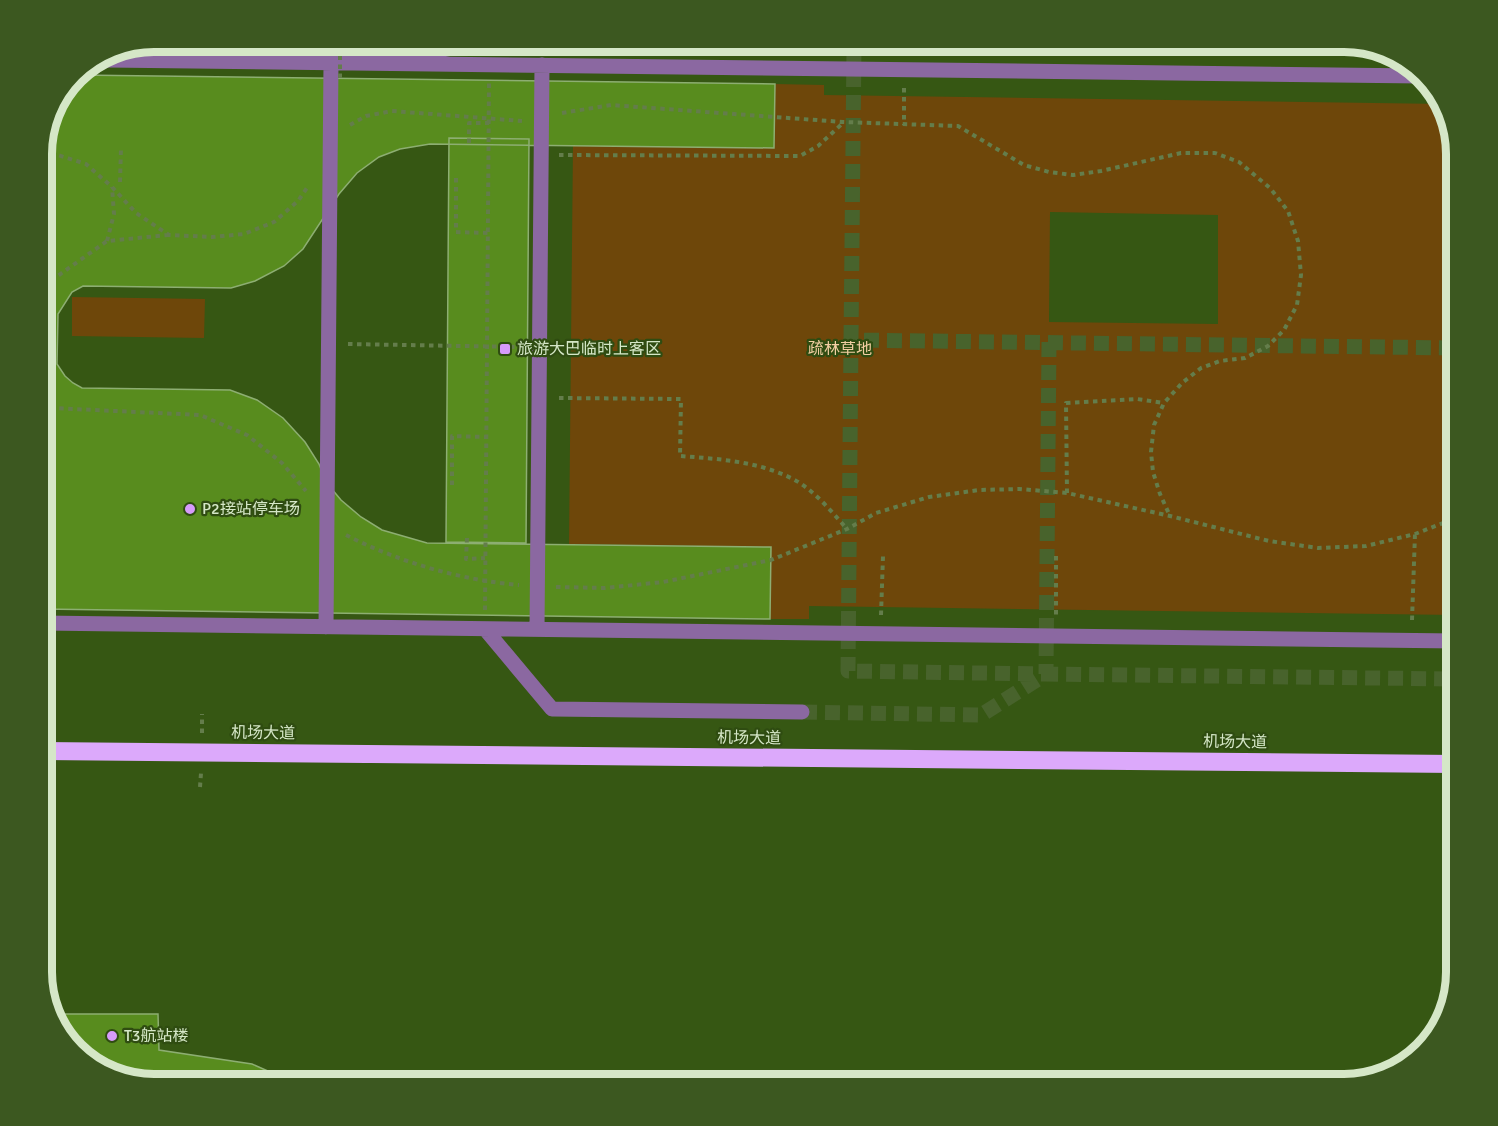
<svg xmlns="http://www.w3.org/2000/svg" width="1498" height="1126" viewBox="0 0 1498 1126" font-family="Signika,'Noto Sans SC',sans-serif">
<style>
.built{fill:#365713}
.green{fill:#6e470a;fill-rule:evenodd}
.building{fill:#588c1e;stroke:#8dae72;stroke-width:1.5}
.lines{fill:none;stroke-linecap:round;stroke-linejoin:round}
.minor-tunnel{stroke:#48632c;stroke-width:15;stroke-dasharray:15 8;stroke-linecap:butt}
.path{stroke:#647d4b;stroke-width:4;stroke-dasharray:4.5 4.5;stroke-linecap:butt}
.minor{stroke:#8b68a1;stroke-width:15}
.highway{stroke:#dca9fb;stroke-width:18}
.path-bridge{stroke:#647d4b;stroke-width:4;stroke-dasharray:4.5 4.5;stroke-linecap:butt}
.poi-dot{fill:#d69bfa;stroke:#2f4c11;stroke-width:2}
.labels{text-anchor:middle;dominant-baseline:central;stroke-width:4.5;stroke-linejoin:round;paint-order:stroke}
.poi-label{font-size:16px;fill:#d5e7c7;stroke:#2f4c11;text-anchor:start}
.park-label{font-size:16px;fill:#f3cfa3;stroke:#2f4c11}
.street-label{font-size:16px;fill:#d5e7c7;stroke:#2f4c11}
.rim{fill:none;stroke:#d5e7c7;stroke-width:8}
</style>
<rect width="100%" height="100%" fill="#2f4c11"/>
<!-- built -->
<path class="built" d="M 155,42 L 1344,42 L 1412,65 L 1444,104 L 1456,154 L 1456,972 L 1433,1040 L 1393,1073 L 1343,1084 L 154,1084 L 86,1061 L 54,1022 L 42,978 L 42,147 L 54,105 L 80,70 Z"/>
<!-- green -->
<path class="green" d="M 775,84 L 824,85 L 824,95 L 1444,104 L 1456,154 L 1456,615 L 809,606 L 809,619 L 770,619 L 770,547 L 569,544 L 573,145 L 774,148 ZM 1050,212 L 1218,215 L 1218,324 L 1049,322 Z
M 72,297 L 205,299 L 204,338 L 72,336 Z"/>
<!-- building -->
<path class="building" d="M 77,75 L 775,84 L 774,148 L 430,144 L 400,149 L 379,157 L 357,173 L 339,194 L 303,249 L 284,266 L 255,281 L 231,288 L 83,286 L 72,292 L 58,314 L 57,364 L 65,376 L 73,383 L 82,388 L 230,390 L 257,400 L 283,418 L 305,442 L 319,464 L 326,482 L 341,500 L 361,517 L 382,530 L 427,543 L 771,547 L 770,619 L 42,609 L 42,147 L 54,104 Z
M 449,138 L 529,139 L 526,543 L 446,542 Z
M 52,1014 L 158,1014 L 159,1050 L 252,1064 L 297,1084 L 154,1084 L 86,1061 L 54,1022 Z"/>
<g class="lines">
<!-- minor-tunnel -->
<path class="minor-tunnel" d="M 851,340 L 854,46 L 865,42
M 1049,342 L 1046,674 L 848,671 L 851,340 L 1456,348
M 802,712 L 981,715 L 1046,674 L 1456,679"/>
<!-- path -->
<path class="path" d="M 904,88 L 904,125
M 562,113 L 611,105 L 843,122 L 958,126 L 1024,165 L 1049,172 L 1073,175 L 1101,171 L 1181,153 L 1215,153 L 1239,162 L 1270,188 L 1288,211 L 1298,241 L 1301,275 L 1297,305 L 1284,330 L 1268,346 L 1245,358 L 1220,361 L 1201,368 L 1182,383 L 1164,403 L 1154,425 L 1151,452 L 1153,472 L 1160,494 L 1170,516
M 350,125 L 366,116 L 392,111 L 522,121
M 469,143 L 469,123 L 489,123
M 42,150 L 86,164 L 112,187 L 136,213 L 169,235 L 212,237 L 244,234 L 274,222 L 298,201 L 309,185
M 559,155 L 800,156 L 818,146 L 843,123
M 456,178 L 456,232 L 488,233
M 120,182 L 121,148
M 107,241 L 114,214 L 112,187
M 42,247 L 52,280
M 42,306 L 52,280 L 107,241 L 168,235
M 348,344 L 520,347
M 559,398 L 681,399 L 680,456 C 719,459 757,461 793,479 C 814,490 831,511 847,529
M 42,412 L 52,408 L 200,415 L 247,435 L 282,463 L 306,491
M 42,457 L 56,461
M 452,485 L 452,436 L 486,437
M 1067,493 L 1066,403 L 1137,399 L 1164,403
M 346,535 C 399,562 460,580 519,585
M 467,538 L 466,559 L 485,558
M 1056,556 L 1056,617
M 556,587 L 605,588 L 663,582 L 771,560 L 847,529 L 876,513 L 929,497 L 979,490 L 1019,489 L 1067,493 L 1170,516 L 1269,541 L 1318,548 L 1366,546 L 1415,534 L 1456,518
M 485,610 L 489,83
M 881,615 L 883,556
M 1412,620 L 1415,534
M 202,733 L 202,714
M 200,787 L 201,773"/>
<!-- minor -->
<path class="minor" d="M 146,45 L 440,50 L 458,47 L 468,42
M 107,60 L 1421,76
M 42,623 L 1456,641
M 326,627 L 331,63
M 485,629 L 552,709 L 802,712
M 537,629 L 542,65"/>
<!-- highway -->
<path class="highway" d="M 42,751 L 1456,764"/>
<!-- path-bridge -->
<path class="path-bridge" d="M 340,78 L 340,42"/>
</g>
<!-- markers -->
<g class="poi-dot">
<rect x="499" y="343" width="12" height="12" rx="3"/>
<circle cx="190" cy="509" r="6"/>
<circle cx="112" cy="1036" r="6"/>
</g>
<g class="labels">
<!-- poi labels -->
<g class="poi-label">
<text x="517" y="349">旅游大巴临时上客区</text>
<text x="202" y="509">P2接站停车场</text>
<text x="124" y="1036">T3航站楼</text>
</g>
<!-- park labels -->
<g class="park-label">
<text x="840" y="349">疏林草地</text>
</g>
<!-- street labels -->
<g class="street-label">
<text transform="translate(263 733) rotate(1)">机场大道</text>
<text transform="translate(749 738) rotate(1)">机场大道</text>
<text transform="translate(1235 742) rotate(1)">机场大道</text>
</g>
</g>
<!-- crop -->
<path d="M0 0H1498V1126H0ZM154 52H1344A102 102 0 0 1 1446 154V972A102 102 0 0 1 1344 1074H154A102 102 0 0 1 52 972V154A102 102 0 0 1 154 52Z" fill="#3c5820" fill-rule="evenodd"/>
<path class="rim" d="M154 52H1344A102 102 0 0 1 1446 154V972A102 102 0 0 1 1344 1074H154A102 102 0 0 1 52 972V154A102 102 0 0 1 154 52Z"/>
</svg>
